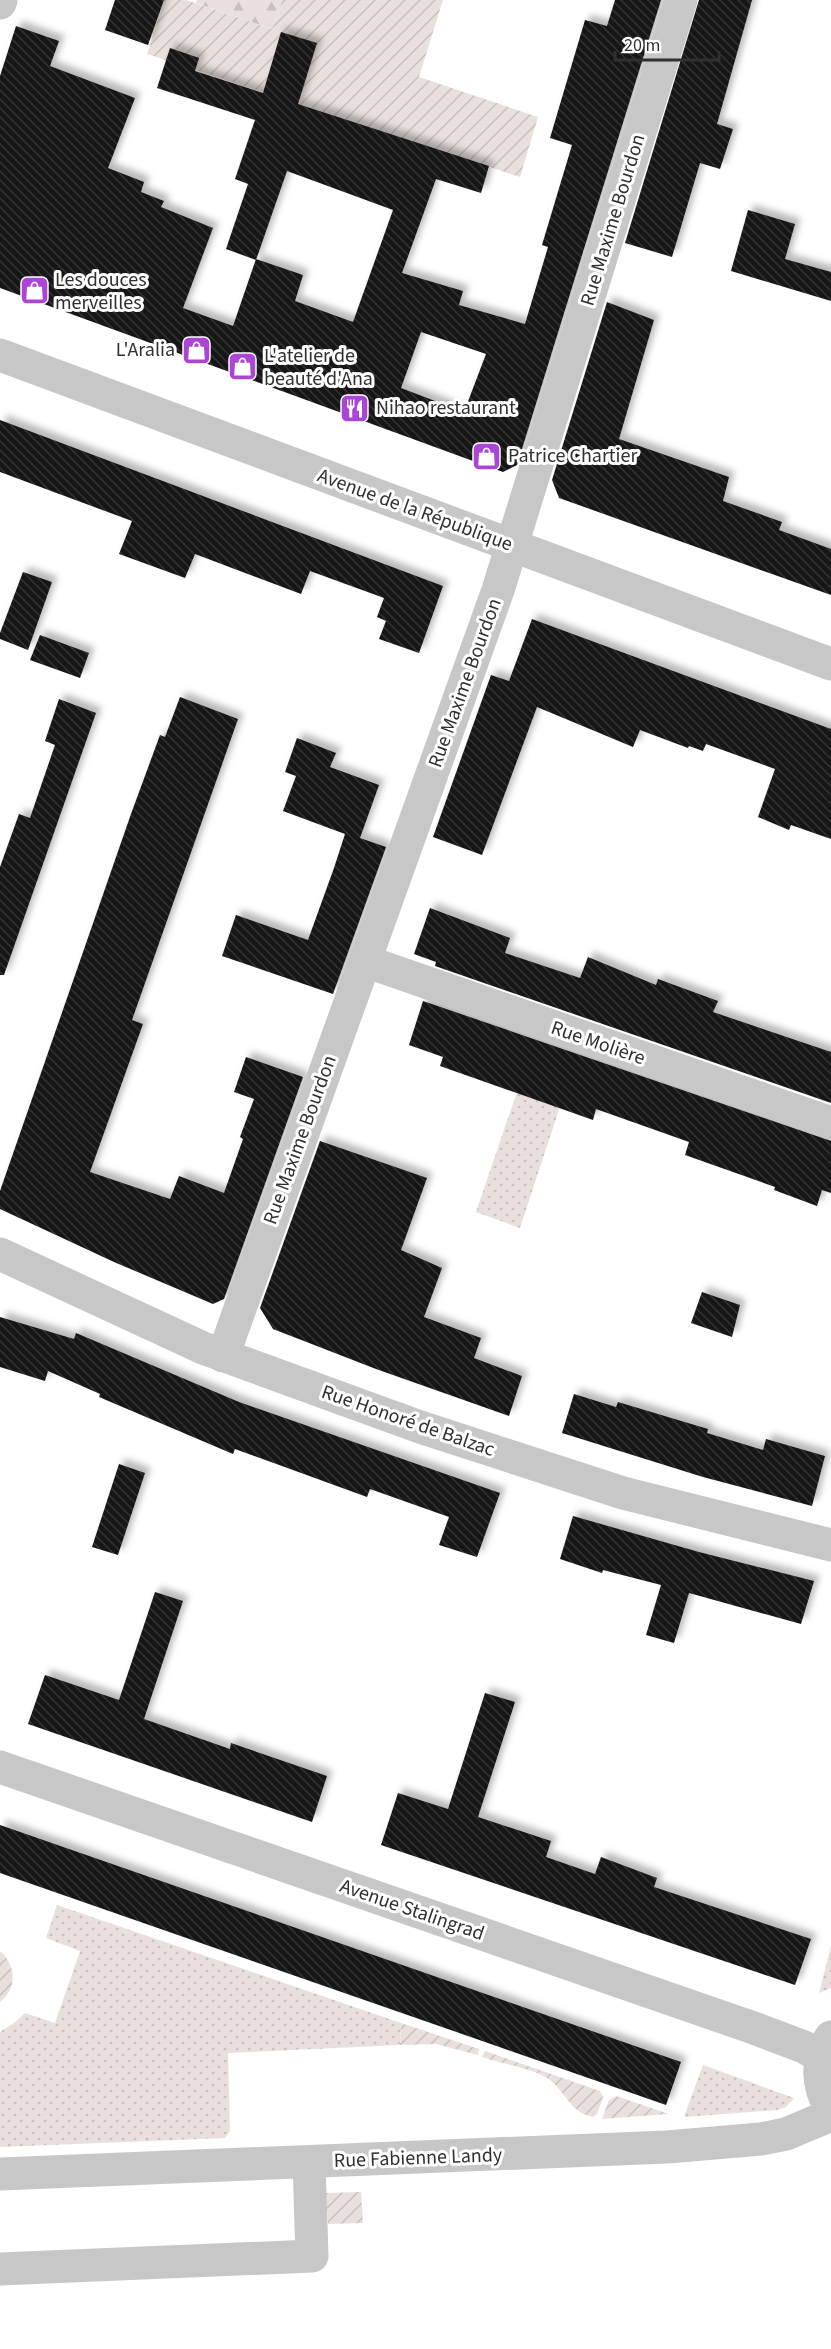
<svg xmlns="http://www.w3.org/2000/svg" width="831" height="2349" viewBox="0 0 831 2349" font-family="'Source Sans 3',sans-serif">
<style>
.grass{fill:url(#grass-dots)}
.forest{fill:url(#forest-firs)}
.garden{fill:url(#garden-furrows)}
.building{fill:url(#building-back-hatch);fill-rule:evenodd;filter:url(#shadow)}
.lines{fill:none;stroke-linecap:round;stroke-linejoin:round}
.minor{stroke:#c7c7c7;stroke-width:33}
.tertiary{stroke:#c7c7c7;stroke-width:33}
.labels{text-anchor:middle;dominant-baseline:central;stroke-width:6;stroke-linejoin:round;paint-order:stroke}
.street-label{font-size:20px;fill:#303030;stroke:#fff}
.poi-label{font-size:20px;fill:#303030;stroke:#fff;text-anchor:start}
</style>
<defs>
<pattern id="grass-dots" width="8" height="8" patternUnits="userSpaceOnUse" patternTransform="scale(1.5)"><rect width="8" height="8" fill="#e9e0dd"/><path d="M2 2h.1M6 6h.1" fill="none" stroke="#c8c0be" stroke-width="1.8" stroke-linecap="round"/></pattern>
<pattern id="forest-firs" width="22" height="20" patternUnits="userSpaceOnUse" patternTransform="scale(1.5)"><rect width="22" height="20" fill="#e9e0dd"/><path d="M5 1l3.5 6h-7zM16 11l3.5 6h-7z" fill="#c8c0be"/></pattern>
<pattern id="garden-furrows" width="10" height="10" patternUnits="userSpaceOnUse" patternTransform="scale(1.5)"><rect width="10" height="10" fill="#e9e0dd"/><path d="M-1 1l2-2M0 10L10 0M9 11l2-2" fill="none" stroke="#c8c0be"/></pattern>
<pattern id="building-back-hatch" width="6" height="6" patternUnits="userSpaceOnUse" patternTransform="scale(1.5)"><rect width="6" height="6" fill="#171717"/><path d="M-1 5l2 2M0 0l6 6M5-1l2 2" fill="none" stroke="#303030"/></pattern>
<filter id="shadow"><feDropShadow dx="5.5" dy="-5.5" stdDeviation="3" flood-color="#0004"/></filter>
</defs>
<rect width="100%" height="100%" fill="#fff"/>
<!-- grass -->
<path class="grass" d="M 534,1042 L 576,1058 L 520,1228 L 476,1212 Z
M 57,1905 L 401,2023 L 400,2045 L 228,2053 L 230,2131 L 225,2138 L 0,2147 L 0,2032 L 14,2023 L 25,2013 L 55,2023 L 80,1951 L 46,1938 Z
M 831,1946 L 831,1988 L 819,1993 Z
M 703,2065 L 794,2098 L 786,2107 L 777,2110 L 684,2117 Z"/>
<!-- forest -->
<path class="forest" d="M 197,0 L 282,0 L 272,29 L 196,3 Z"/>
<!-- garden -->
<path class="garden" d="M 164,0 L 186,0 L 272,29 L 282,0 L 443,0 L 419,77 L 538,117 L 520,177 L 147,54 Z
M 0,1951 C 16,1965 18,1988 0,2002 Z
M 401,2023 L 479,2049 L 478,2055 L 436,2044 L 400,2045 Z
M 485,2051 L 600,2091 L 603,2097 L 597,2114 L 593,2117 C 571,2113 566,2093 550,2080 C 536,2069 502,2064 482,2057 Z
M 616,2096 L 669,2114 L 602,2119 L 609,2100 Z
M 361,2192 L 363,2223 L 328,2224 L 326,2193 Z"/>
<!-- building -->
<path class="building" d="M 115,0 L 164,0 L 148,45 L 105,30 Z
M 615,0 L 661,0 L 517,465 L 503,472 L 0,288 L 0,76 L 16,26 L 59,41 L 50,66 L 135,98 L 108,168 L 144,182 L 141,192 L 164,201 L 161,207 L 213,228 L 183,308 L 233,326 L 256,259 L 303,275 L 295,301 L 353,322 L 393,210 L 287,171 L 256,260 L 226,249 L 248,184 L 235,179 L 255,120 L 157,88 L 170,48 L 199,58 L 195,71 L 263,93 L 281,32 L 317,43 L 298,104 L 489,166 L 481,193 L 436,179 L 402,273 L 463,291 L 459,305 L 525,324 L 548,247 L 542,245 L 572,145 L 550,138 L 585,20 L 607,26 ZM 421,332 L 486,354 L 464,412 L 401,388 Z
M 699,0 L 752,0 L 717,124 L 733,129 L 720,169 L 700,163 L 672,257 L 625,243 Z
M 748,210 L 795,224 L 785,259 L 831,272 L 831,301 L 731,271 Z
M 607,302 L 654,320 L 619,439 L 729,477 L 723,501 L 782,522 L 779,530 L 831,549 L 831,595 L 559,498 L 552,480 Z
M 0,420 L 443,586 L 419,653 L 379,639 L 386,621 L 377,617 L 384,598 L 310,571 L 301,594 L 195,554 L 185,578 L 119,554 L 132,521 L 0,472 Z
M 23,572 L 52,582 L 28,650 L 0,639 L 0,633 Z
M 532,619 L 831,729 L 831,839 L 791,825 L 789,830 L 758,817 L 775,769 L 706,744 L 703,751 L 689,746 L 688,748 L 640,730 L 633,747 L 537,707 L 482,855 L 433,837 L 491,675 L 509,681 Z
M 40,635 L 89,653 L 80,678 L 30,660 Z
M 180,697 L 238,719 L 132,1020 L 143,1024 L 90,1172 L 170,1199 L 179,1176 L 224,1193 L 243,1139 L 240,1137 L 254,1099 L 234,1092 L 246,1057 L 303,1077 L 224,1299 L 213,1304 L 114,1262 L 0,1209 L 0,1191 L 131,814 L 160,735 L 165,737 Z
M 59,699 L 96,713 L 4,975 L 0,975 L 0,867 L 19,814 L 30,818 L 55,745 L 45,741 Z
M 297,738 L 336,753 L 330,767 L 379,785 L 360,838 L 386,847 L 333,994 L 222,956 L 236,915 L 308,940 L 334,868 L 345,834 L 283,811 L 296,776 L 285,772 Z
M 430,908 L 510,938 L 505,953 L 580,978 L 588,957 L 656,985 L 658,979 L 718,1001 L 713,1012 L 831,1052 L 831,1103 L 435,966 L 436,962 L 414,954 Z
M 423,1001 L 831,1141 L 831,1193 L 822,1190 L 817,1206 L 774,1190 L 775,1187 L 685,1155 L 689,1142 L 596,1109 L 593,1120 L 440,1066 L 443,1057 L 409,1045 Z
M 320,1141 L 427,1178 L 401,1250 L 442,1268 L 424,1317 L 481,1338 L 474,1358 L 522,1376 L 509,1416 L 376,1369 L 273,1329 L 260,1308 Z
M 702,1292 L 740,1305 L 732,1337 L 691,1323 Z
M 0,1317 L 74,1339 L 76,1333 L 239,1402 L 500,1493 L 477,1557 L 439,1545 L 449,1517 L 370,1489 L 367,1497 L 235,1449 L 233,1454 L 99,1397 L 100,1394 L 48,1371 L 45,1381 L 0,1367 Z
M 574,1394 L 616,1407 L 618,1402 L 708,1429 L 707,1433 L 763,1450 L 766,1439 L 825,1456 L 812,1506 L 703,1477 L 562,1433 Z
M 119,1464 L 145,1473 L 118,1555 L 92,1547 Z
M 573,1516 L 699,1552 L 814,1581 L 801,1624 L 689,1593 L 674,1643 L 646,1635 L 661,1585 L 603,1570 L 602,1573 L 560,1559 Z
M 155,1592 L 183,1601 L 144,1719 L 230,1749 L 231,1743 L 327,1776 L 312,1822 L 28,1724 L 45,1675 L 119,1700 Z
M 485,1693 L 515,1702 L 478,1817 L 551,1841 L 546,1857 L 595,1874 L 601,1857 L 657,1878 L 654,1887 L 811,1939 L 795,1985 L 381,1845 L 398,1793 L 448,1809 Z
M 0,1825 L 681,2062 L 666,2105 L 0,1873 Z"/>
<g class="lines">
<!-- minor -->
<path class="minor" d="M 0,3 L 1,0
M 0,355 L 831,664
M 365,961 L 831,1123
M 0,1254 L 203,1348 L 420,1427 L 623,1493 L 831,1545
M 223,1356 L 498,590 L 681,0
M 0,2174 L 667,2147 L 761,2139 L 786,2134 L 831,2115
M 0,2269 L 312,2256 L 309,2162"/>
<!-- tertiary -->
<path class="tertiary" d="M 0,1767 L 751,2027 L 804,2047 L 821,2057
M 831,2037 C 815,2060 817,2086 831,2109"/>
</g>
<!-- icons -->
<defs>
<symbol id="shop-square" viewBox="-11 -11 22 22"><rect x="-9" y="-9" width="18" height="18" rx="4" fill="#ab45d5" stroke="#fff"/><path d="M-5-2.5h2.3a2.7 3.5 0 0 1 5.4 0H5L5.5 6h-11ZM-1.5-2.5h3a1.5 2.3 0 0 0-3 0Z" fill="#fff"/></symbol>
<symbol id="restaurant-square" viewBox="-11 -11 22 22"><rect x="-9" y="-9" width="18" height="18" rx="4" fill="#ab45d5" stroke="#fff"/><path d="M-5-6h1v4h1v-4h1v4h1v-4h1v5L-1.5 .5V6h-2V.5L-5-1ZM5-6V6H3V1.5H1.5Q1.5-4 5-6Z" fill="#fff"/></symbol>
</defs>
<g fill-rule="evenodd">
<use href="#shop-square" x="18" y="274" width="33" height="33"/>
<use href="#shop-square" x="180" y="334" width="33" height="33"/>
<use href="#shop-square" x="226" y="350" width="33" height="33"/>
<use href="#restaurant-square" x="338" y="392" width="33" height="33"/>
<use href="#shop-square" x="470" y="440" width="33" height="33"/>
</g>
<g class="labels">
<!-- street labels -->
<g class="street-label">
<text transform="translate(613 220) rotate(-73)">Rue Maxime Bourdon</text>
<text transform="translate(415 510) rotate(20)">Avenue de la République</text>
<text transform="translate(465 683) rotate(-70)">Rue Maxime Bourdon</text>
<text transform="translate(598 1043) rotate(19)">Rue Molière</text>
<text transform="translate(300 1140) rotate(-70)">Rue Maxime Bourdon</text>
<text transform="translate(408 1421) rotate(19)">Rue Honoré de Balzac</text>
<text transform="translate(412 1910) rotate(19)">Avenue Stalingrad</text>
<text transform="translate(418 2158) rotate(-2)">Rue Fabienne Landy</text>
</g>
<!-- poi labels -->
<g class="poi-label">
<text x="55" y="280">Les douces<tspan x="55" dy="23">merveilles</tspan></text>
<text x="175" y="350" text-anchor="end">L'Aralia</text>
<text x="264" y="356">L'atelier de<tspan x="264" dy="23">beauté d'Ana</tspan></text>
<text x="376" y="408">Nihao restaurant</text>
<text x="508" y="456">Patrice Chartier</text>
</g>
</g>
<!-- scale -->
<path d="M615 51v9h104v-9" fill="none" stroke="#303030" stroke-width="3"/>
<text x="624" y="51" font-size="18" fill="#303030" stroke="#ffffff" stroke-width="4.5" paint-order="stroke">20 m</text>
</svg>
